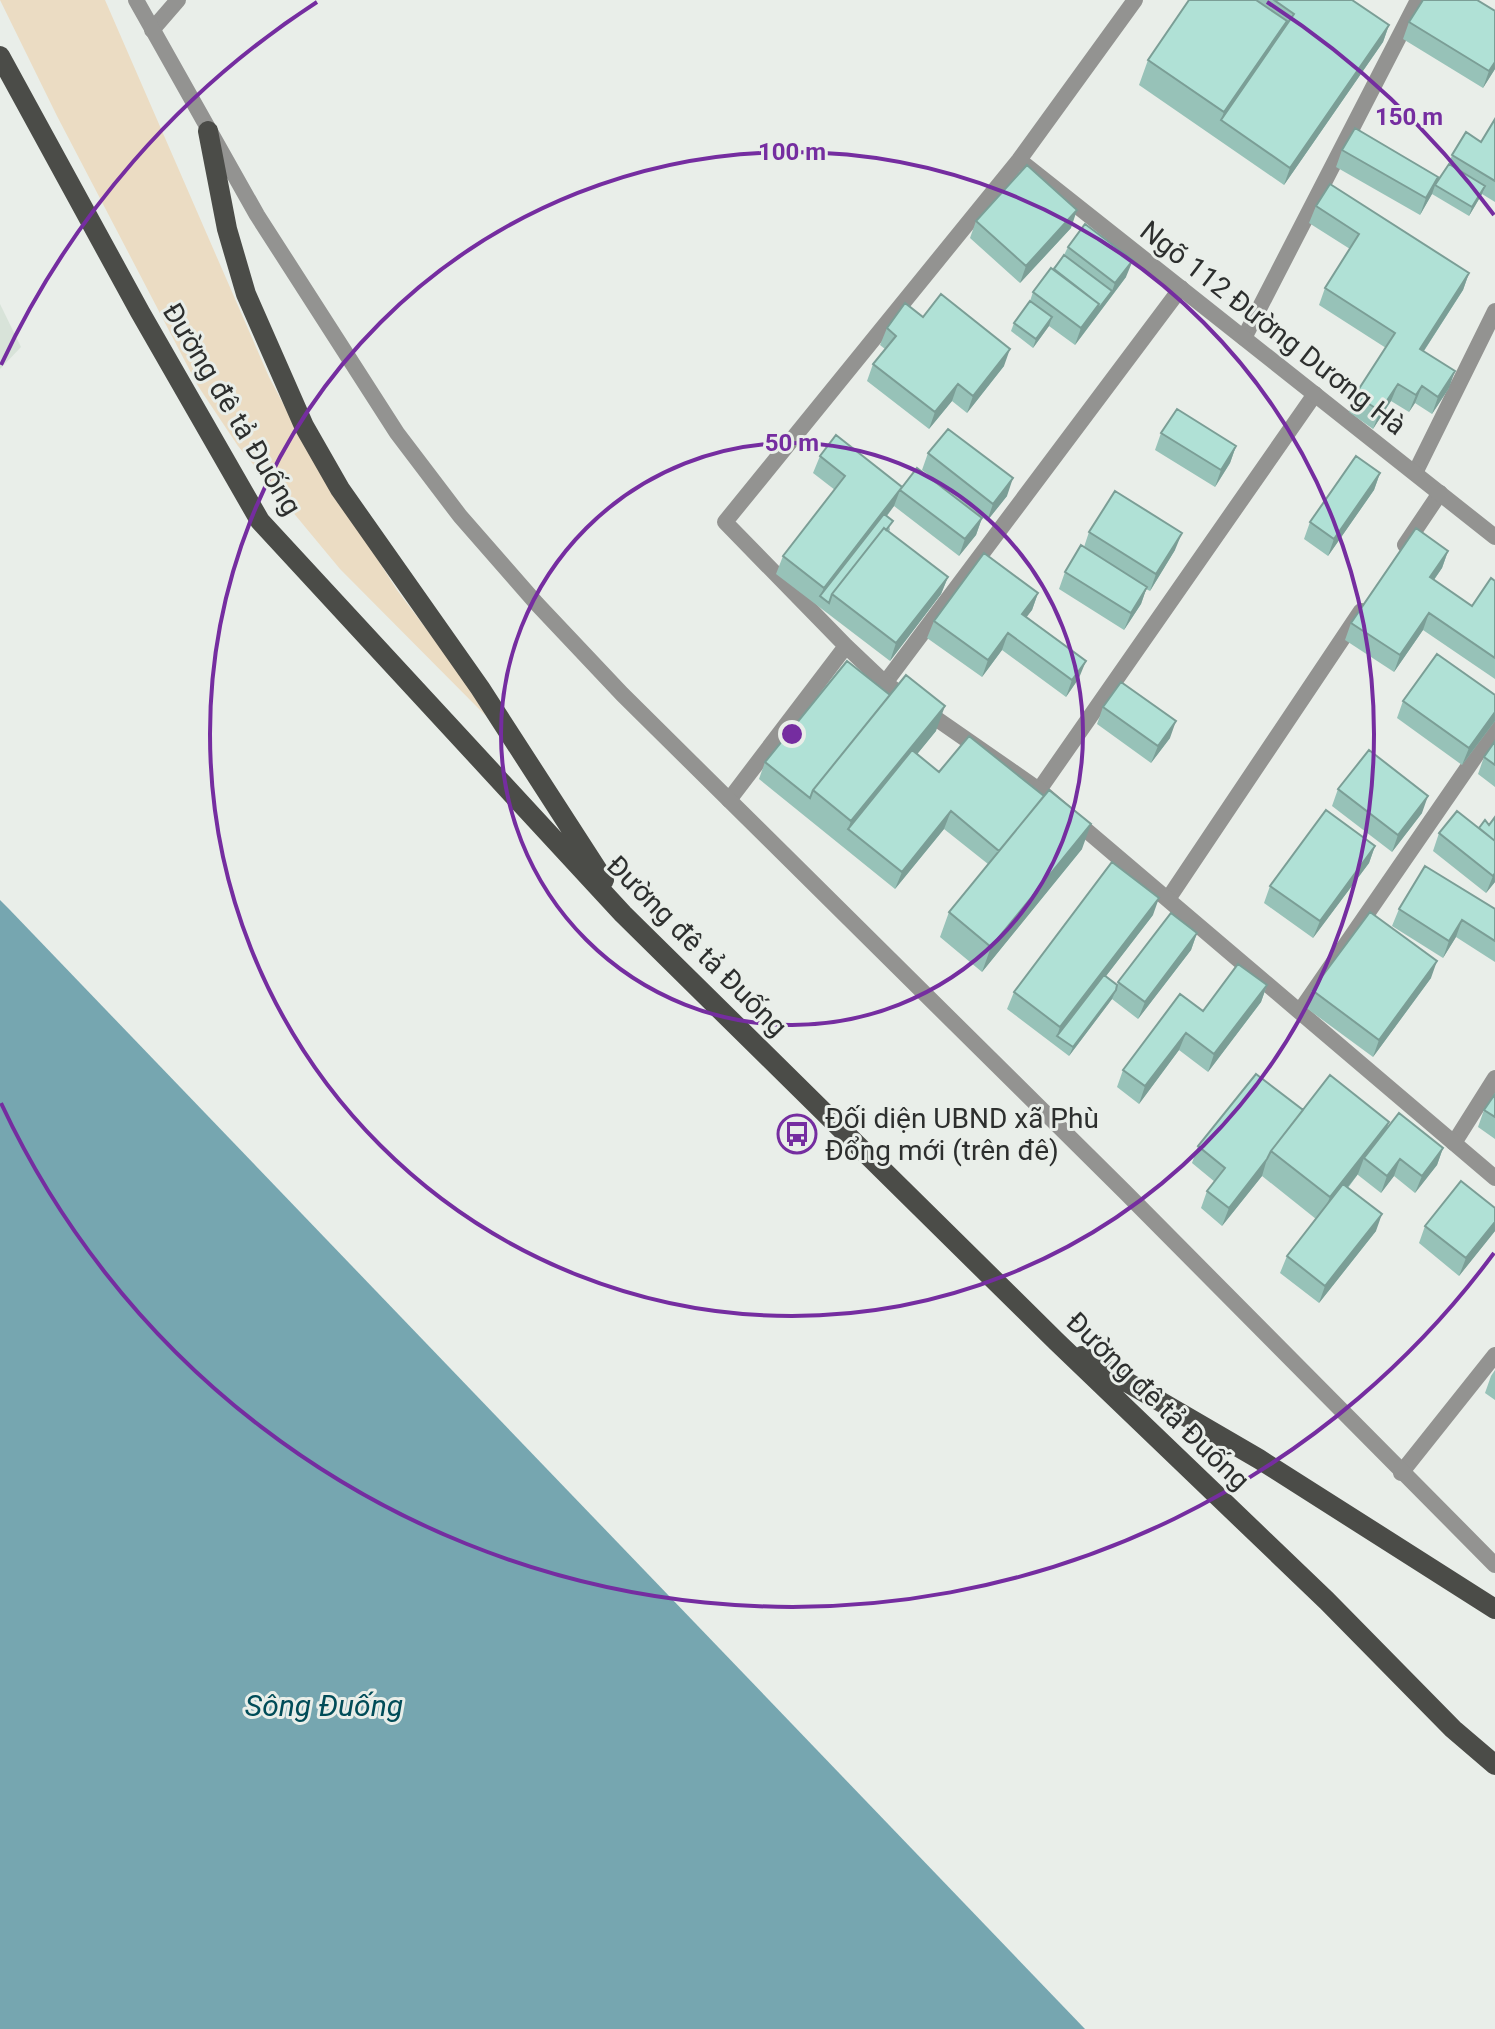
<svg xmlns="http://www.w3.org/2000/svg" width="1495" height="2029" viewBox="0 0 1495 2029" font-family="Roboto,sans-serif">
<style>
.built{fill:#d8e3d9}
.green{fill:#ebdcc3}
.water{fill:#76a6b0}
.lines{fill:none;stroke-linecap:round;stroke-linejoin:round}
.service{stroke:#939391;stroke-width:16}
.minor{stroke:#939391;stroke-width:16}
.tertiary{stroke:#939391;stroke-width:16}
.primary{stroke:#4b4c48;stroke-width:20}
.wall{fill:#97c2b8}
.shaded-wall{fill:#7b9e96}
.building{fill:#b0e1d6;stroke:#7b9e96;stroke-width:2}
.ring{fill:none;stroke:#752da0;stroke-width:4}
.labels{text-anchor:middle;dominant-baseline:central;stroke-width:6;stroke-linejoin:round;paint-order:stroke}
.street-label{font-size:28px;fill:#2d2f2e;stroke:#e9eee9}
.poi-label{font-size:28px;fill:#2d2f2e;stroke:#e9eee9;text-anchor:start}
.water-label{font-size:30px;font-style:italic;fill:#004c58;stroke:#e9eee9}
.centre{fill:#752da0;stroke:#e9eee9;stroke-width:4}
.ring-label{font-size:24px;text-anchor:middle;font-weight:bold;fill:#752da0;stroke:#e9eee9;stroke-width:6;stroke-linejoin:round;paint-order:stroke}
</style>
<rect width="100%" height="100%" fill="#e9eee9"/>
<!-- built -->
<path class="built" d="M 0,304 L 21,347 L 0,369 Z"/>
<!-- green -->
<path class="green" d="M 0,0 L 105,0 L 269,377 L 304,443 L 397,590 L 458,671 L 486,716 L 340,569 L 238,446 L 198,386 L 57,116 Z"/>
<!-- water -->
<path class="water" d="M 0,900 L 9,909 L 1085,2029 L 0,2029 Z"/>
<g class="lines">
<!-- service -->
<path class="service" d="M 1244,338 L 1418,0
M 1415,473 L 1495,311
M 1405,545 L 1440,493
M 885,683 L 1181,288
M 1039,790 L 1315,394
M 1168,899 L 1361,611
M 1300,1011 L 1495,728
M 1454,1143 L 1495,1078"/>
<!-- minor -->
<path class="minor" d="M 1135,0 L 1019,160 L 725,522 L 846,646 L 885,683 L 1039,790 L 1495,1178
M 152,30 L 178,0
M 1019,160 L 1495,537
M 729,800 L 846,646
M 1401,1473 L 1495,1355"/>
<!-- tertiary -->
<path class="tertiary" d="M 136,0 L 257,215 L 397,433 L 460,516 L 537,604 L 622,694 L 1126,1193 L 1495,1565"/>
<!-- primary -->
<path class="primary" d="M 0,56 L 140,312 L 260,521 L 623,914 L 1057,1342 L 1327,1601 L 1453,1729 L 1495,1765
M 208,131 L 227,229 L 246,294 L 304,426 L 340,489 L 480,688 L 604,880
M 1082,1356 L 1259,1459 L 1495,1609"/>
</g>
<!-- wall -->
<path class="wall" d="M 1189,0 L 1352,0 L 1389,25 L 1383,42 L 1284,185 L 1139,85 L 1148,60 Z
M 1409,22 L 1495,69 L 1483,88 L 1403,39 Z
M 1495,119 L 1495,202 L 1482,194 L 1469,216 L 1432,194 L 1420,215 L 1336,167 L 1342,150 L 1438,177 L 1435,185 L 1449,164 L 1452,155 L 1481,142 Z
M 1316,206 L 1469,273 L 1463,290 L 1424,351 L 1449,388 L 1432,414 L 1415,403 L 1409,412 L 1391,401 L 1373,429 L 1349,412 L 1355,395 L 1386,348 L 1319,305 L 1325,288 L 1350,249 L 1309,223 Z
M 976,221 L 1071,228 L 1020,283 L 970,238 Z
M 1068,247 L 1126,277 L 1075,345 L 1049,326 L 1033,348 L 1011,331 L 1014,323 L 1030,301 L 1033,292 L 1064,255 Z
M 923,317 L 1004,366 L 967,413 L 952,401 L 929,429 L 867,381 L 873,364 L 885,349 L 880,345 L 887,328 Z
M 1161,433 L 1236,446 L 1230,463 L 1215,487 L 1155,450 Z
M 928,453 L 1007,496 L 987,521 L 922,470 Z
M 820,456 L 982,518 L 976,535 L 959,556 L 894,506 L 887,516 L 890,530 L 888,532 L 948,577 L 941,594 L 890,661 L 776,574 L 783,556 L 835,490 L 813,473 Z
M 1380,473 L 1374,490 L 1328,556 L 1304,539 L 1310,522 Z
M 1089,532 L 1175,550 L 1150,591 L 1146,589 L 1141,604 L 1124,630 L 1059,589 L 1065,572 L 1084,547 Z
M 1448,551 L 1442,568 L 1434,580 L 1472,606 L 1495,581 L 1495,679 L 1423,630 L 1394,672 L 1345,640 L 1351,623 Z
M 1038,593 L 1032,610 L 1026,617 L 1079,678 L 1066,697 L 1002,650 L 982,677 L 927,638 L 934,621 Z
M 1495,695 L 1495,721 L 1462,765 L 1397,718 L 1403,701 Z
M 1103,707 L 1170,738 L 1151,763 L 1097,724 Z
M 936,731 L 917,754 L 939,772 L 1082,849 L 982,972 L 940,937 L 949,912 L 988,864 L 944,829 L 895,889 L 759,779 L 765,762 Z
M 1495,741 L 1495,787 L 1478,774 L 1484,757 Z
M 1338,789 L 1422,813 L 1392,852 L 1332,806 Z
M 1495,817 L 1495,882 L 1486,893 L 1433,851 L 1439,833 L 1479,828 L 1489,825 Z
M 1375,846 L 1369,863 L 1313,938 L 1264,903 L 1270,886 Z
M 1399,909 L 1495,909 L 1495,962 L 1456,937 L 1443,958 L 1392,926 Z
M 1153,915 L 1106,976 L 1117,985 L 1118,982 L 1197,933 L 1191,950 L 1138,1019 L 1112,999 L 1069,1056 L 1007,1009 L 1014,992 Z
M 1431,978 L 1373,1057 L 1305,1007 L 1312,990 Z
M 1267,985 L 1261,1002 L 1208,1072 L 1179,1050 L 1139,1104 L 1117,1087 L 1123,1070 L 1203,1011 Z
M 1495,1094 L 1495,1139 L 1478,1127 L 1484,1110 Z
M 1303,1110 L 1389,1122 L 1386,1130 L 1443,1148 L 1437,1165 L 1415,1193 L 1394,1176 L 1381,1193 L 1358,1175 L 1358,1174 L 1348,1188 L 1376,1231 L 1319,1303 L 1280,1273 L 1287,1256 L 1316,1219 L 1262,1176 L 1222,1226 L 1201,1208 L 1207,1191 L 1215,1182 L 1192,1163 L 1198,1146 Z
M 1495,1208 L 1495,1231 L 1459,1276 L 1419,1243 L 1425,1226 Z
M 1495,1370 L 1495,1400 L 1485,1393 L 1491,1376 Z"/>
<!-- shaded-wall -->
<path class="shaded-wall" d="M 1287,21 L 1278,46 L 1221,120 L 1224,112 Z
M 1389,25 L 1383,42 L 1284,185 L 1290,168 Z
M 1495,62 L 1495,69 L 1483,88 L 1489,71 Z
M 1438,177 L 1432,194 L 1420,215 L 1426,198 Z
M 1485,186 L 1482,194 L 1469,216 L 1472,207 Z
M 1077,210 L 1071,228 L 1020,283 L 1026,266 Z
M 1133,260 L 1126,277 L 1075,345 L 1081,328 L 1099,304 L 1112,291 L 1115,283 Z
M 1469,273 L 1463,290 L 1414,366 L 1420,349 Z
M 1052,317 L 1049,326 L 1033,348 L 1036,339 Z
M 1010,349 L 1004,366 L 967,413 L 973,396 Z
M 1455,371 L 1449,388 L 1432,414 L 1438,397 Z
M 958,384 L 952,401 L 929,429 L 935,412 Z
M 1398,384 L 1391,401 L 1373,429 L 1380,411 Z
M 1422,386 L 1415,403 L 1409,412 L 1416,395 Z
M 1236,446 L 1230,463 L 1215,487 L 1221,470 Z
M 1380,473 L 1374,490 L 1328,556 L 1334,539 Z
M 1013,478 L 1007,496 L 987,521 L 993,504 Z
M 900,490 L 894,506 L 823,598 L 820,596 L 824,588 Z
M 982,518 L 976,535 L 959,556 L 965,539 Z
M 1182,533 L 1175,550 L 1150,591 L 1156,574 Z
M 1448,551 L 1442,568 L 1424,594 L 1430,577 Z
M 948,577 L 941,594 L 890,661 L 896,643 Z
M 1147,587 L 1141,604 L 1124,630 L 1131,613 Z
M 1038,593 L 1032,610 L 1016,631 L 1022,614 Z
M 1429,613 L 1423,630 L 1394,672 L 1400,655 Z
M 1008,633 L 1002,650 L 982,677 L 988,660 Z
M 1086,661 L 1079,678 L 1066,697 L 1072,680 Z
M 945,706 L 936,731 L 853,833 L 848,829 L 851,821 Z
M 1495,712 L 1495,721 L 1462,765 L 1469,748 Z
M 1176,721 L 1170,738 L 1151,763 L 1158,746 Z
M 1428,796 L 1422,813 L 1392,852 L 1398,835 Z
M 951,811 L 944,829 L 895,889 L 902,872 Z
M 1091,824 L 1082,849 L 982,972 L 991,947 Z
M 1375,846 L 1369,863 L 1313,938 L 1320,921 Z
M 1495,873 L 1495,882 L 1486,893 L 1493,876 Z
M 1159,898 L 1153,915 L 1059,1037 L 1057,1036 L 1060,1027 Z
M 1462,920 L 1456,937 L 1443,958 L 1449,941 Z
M 1197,933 L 1191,950 L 1138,1019 L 1145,1002 Z
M 1437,961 L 1431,978 L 1373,1057 L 1379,1040 Z
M 1267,985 L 1261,1002 L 1208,1072 L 1214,1054 Z
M 1116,990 L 1112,999 L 1069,1056 L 1073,1047 Z
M 1186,1033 L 1179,1050 L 1139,1104 L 1145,1086 Z
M 1389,1122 L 1380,1147 L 1364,1158 L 1358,1174 L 1320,1222 L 1330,1197 Z
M 1443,1148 L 1437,1165 L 1415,1193 L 1422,1176 Z
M 1267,1159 L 1262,1176 L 1222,1226 L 1229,1208 Z
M 1400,1159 L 1394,1176 L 1381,1193 L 1387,1176 Z
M 1382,1214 L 1376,1231 L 1319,1303 L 1325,1286 Z
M 1495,1222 L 1495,1231 L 1459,1276 L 1466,1258 Z"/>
<!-- building -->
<path class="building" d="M 1189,0 L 1256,0 L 1287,21 L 1224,112 L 1148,60 Z
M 1274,0 L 1352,0 L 1389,25 L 1290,168 L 1221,120 L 1294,14 Z
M 1423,0 L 1477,0 L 1495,11 L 1495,62 L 1489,71 L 1409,22 Z
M 1495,119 L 1495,181 L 1452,155 L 1466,132 L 1481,142 Z
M 1355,128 L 1438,177 L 1426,198 L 1342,150 Z
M 1449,164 L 1485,186 L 1472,207 L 1435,185 Z
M 1027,165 L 1077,210 L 1026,266 L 976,221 Z
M 1330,184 L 1469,273 L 1420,349 L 1455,371 L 1438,397 L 1422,386 L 1416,395 L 1398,384 L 1380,411 L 1355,395 L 1395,333 L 1325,288 L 1359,234 L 1316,206 Z
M 1085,224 L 1133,260 L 1115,283 L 1068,247 Z
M 1064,255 L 1112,291 L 1096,312 L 1099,304 L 1054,269 Z
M 1051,268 L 1099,304 L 1081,328 L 1033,292 Z
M 941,294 L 1010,349 L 973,396 L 958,384 L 935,412 L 873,364 L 896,336 L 887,328 L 905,303 L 923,317 Z
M 1030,301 L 1052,317 L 1036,339 L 1014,323 Z
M 1177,409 L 1236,446 L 1221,470 L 1161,433 Z
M 948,429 L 1013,478 L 993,504 L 928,453 Z
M 836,435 L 902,487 L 824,588 L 783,556 L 845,476 L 820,456 Z
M 1356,456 L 1380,473 L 1334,539 L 1310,522 Z
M 917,468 L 982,518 L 965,539 L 900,490 Z
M 1115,491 L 1182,533 L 1156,574 L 1089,532 Z
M 884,514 L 893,521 L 886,530 L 884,528 L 832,594 L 829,603 L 820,596 Z
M 884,528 L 948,577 L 896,643 L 832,594 Z
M 1416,528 L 1448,551 L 1430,577 L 1472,606 L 1491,578 L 1495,581 L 1495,658 L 1429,613 L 1400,655 L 1351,623 Z
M 1081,545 L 1147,587 L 1131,613 L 1065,572 Z
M 984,553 L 1038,593 L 1022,614 L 1086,661 L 1072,680 L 1008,633 L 988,660 L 934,621 Z
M 1437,654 L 1495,695 L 1495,712 L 1469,748 L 1403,701 Z
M 847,661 L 890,695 L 813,790 L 810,798 L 765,762 Z
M 906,675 L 945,706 L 851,821 L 813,790 Z
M 1121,682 L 1176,721 L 1158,746 L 1103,707 Z
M 969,736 L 1044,796 L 999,851 L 951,811 L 902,872 L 848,829 L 912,750 L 939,772 Z
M 1495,741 L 1495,765 L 1484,757 Z
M 1369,750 L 1428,796 L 1398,835 L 1338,789 Z
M 1049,790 L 1091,824 L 991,947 L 949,912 Z
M 1326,810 L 1375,846 L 1320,921 L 1270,886 Z
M 1457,811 L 1495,841 L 1495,873 L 1493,876 L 1439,833 Z
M 1495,817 L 1495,841 L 1479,828 L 1485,820 L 1489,825 Z
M 1112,862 L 1159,898 L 1060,1027 L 1014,992 Z
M 1425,866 L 1495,909 L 1495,941 L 1462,920 L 1449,941 L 1399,909 Z
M 1370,912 L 1437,961 L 1379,1040 L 1312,990 Z
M 1171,913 L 1197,933 L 1145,1002 L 1118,982 Z
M 1238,964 L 1267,985 L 1214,1054 L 1186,1033 L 1145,1086 L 1123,1070 L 1180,994 L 1203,1011 Z
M 1104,975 L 1117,985 L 1116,990 L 1073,1047 L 1057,1036 Z
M 1256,1074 L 1303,1110 L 1271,1151 L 1267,1159 L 1229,1208 L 1207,1191 L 1225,1168 L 1198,1146 Z
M 1330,1075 L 1389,1122 L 1330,1197 L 1271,1151 Z
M 1495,1094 L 1495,1117 L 1484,1110 Z
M 1399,1113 L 1443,1148 L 1422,1176 L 1400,1159 L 1387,1176 L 1364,1158 Z
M 1461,1181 L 1495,1208 L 1495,1222 L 1466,1258 L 1425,1226 Z
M 1343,1184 L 1382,1214 L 1325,1286 L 1287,1256 Z"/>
<!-- distance rings -->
<g class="ring">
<circle cx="792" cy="734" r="291"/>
<circle cx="792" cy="734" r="582"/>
<path d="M1494 1253A873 873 0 0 1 1 1103M1 365A873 873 0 0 1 317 2M1267 2A873 873 0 0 1 1494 215"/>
</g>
<!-- icons -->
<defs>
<symbol id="bus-ring" viewBox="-11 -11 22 22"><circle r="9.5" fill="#e9eee9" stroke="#752da0" stroke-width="1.5"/><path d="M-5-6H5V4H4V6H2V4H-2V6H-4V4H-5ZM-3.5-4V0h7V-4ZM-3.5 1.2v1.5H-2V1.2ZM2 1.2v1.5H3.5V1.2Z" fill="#752da0"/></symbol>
</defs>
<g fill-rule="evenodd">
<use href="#bus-ring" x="775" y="1112" width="44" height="44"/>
</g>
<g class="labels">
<!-- street labels -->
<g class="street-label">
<text transform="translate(1273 328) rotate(38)">Ngõ 112 Đường Dương Hà</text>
<text transform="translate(232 409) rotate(59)">Đường đê tả Đuống</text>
<text transform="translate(697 946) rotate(45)">Đường đê tả Đuống</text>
<text transform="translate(1158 1401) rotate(44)">Đường đê tả Đuống</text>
</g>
<!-- poi labels -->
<g class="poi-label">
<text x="825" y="1118">Đối diện UBND xã Phù<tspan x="825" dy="32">Đổng mới (trên đê)</tspan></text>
</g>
<!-- water labels -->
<g class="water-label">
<text x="324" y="1705">Sông Đuống</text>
</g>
</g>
<circle cx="792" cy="734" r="12" class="centre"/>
<g class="ring-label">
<text x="1409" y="125">150 m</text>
<text x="792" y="160">100 m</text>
<text x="792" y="451">50 m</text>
</g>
</svg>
